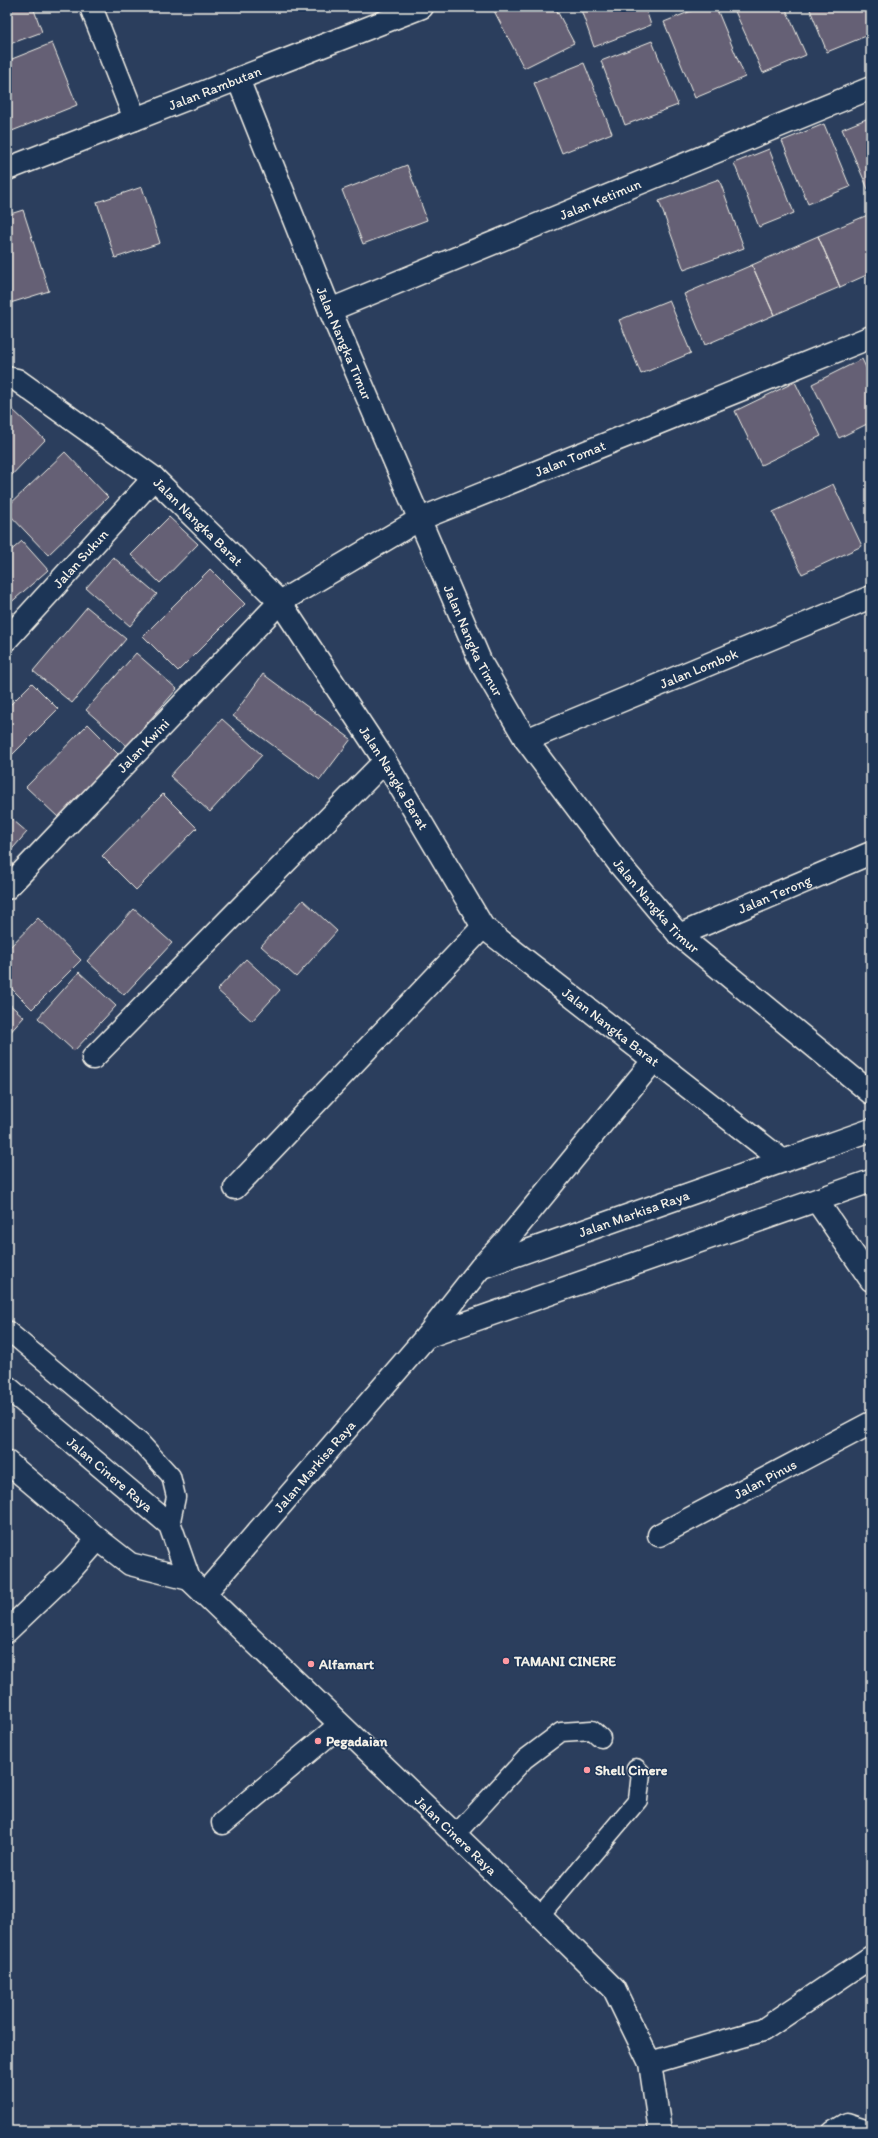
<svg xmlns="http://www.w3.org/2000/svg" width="878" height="2138" viewBox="0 0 878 2138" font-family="Itim,sans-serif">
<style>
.building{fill:#656074;stroke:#f4f1e8}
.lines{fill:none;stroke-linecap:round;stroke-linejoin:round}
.lane-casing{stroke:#f4f1e8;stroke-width:21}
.street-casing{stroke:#f4f1e8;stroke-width:25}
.secondary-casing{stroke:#f4f1e8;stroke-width:25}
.lane{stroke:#1d3557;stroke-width:18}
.street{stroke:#1d3557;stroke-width:22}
.secondary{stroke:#1d3557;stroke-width:22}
.poi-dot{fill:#ff9aa2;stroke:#1d3557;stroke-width:1.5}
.labels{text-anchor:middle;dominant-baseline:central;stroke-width:3;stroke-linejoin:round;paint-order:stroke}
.street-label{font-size:14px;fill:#f4f1e8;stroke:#1d3557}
.poi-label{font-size:14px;font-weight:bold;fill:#f4f1e8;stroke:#1d3557;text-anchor:start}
</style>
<rect width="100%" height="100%" fill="#2b3e5d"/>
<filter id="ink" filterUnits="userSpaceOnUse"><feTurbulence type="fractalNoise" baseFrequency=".025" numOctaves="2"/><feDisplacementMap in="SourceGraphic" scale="8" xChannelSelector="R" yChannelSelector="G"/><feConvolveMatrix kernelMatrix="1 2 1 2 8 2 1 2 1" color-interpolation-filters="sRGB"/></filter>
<g filter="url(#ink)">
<!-- building -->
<path class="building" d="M 7,7 L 33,7 L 42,32 L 7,45 Z
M 492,7 L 555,7 L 574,43 L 524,68 Z
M 580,7 L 645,7 L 651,25 L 594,47 Z
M 701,7 L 716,7 L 745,77 L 695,98 L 664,22 Z
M 733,7 L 785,7 L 806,55 L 763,73 Z
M 809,7 L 871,7 L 871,34 L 827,52 Z
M 652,41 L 678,105 L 625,125 L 601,61 Z
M 52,43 L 77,105 L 7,133 L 7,61 Z
M 584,63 L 612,133 L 562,153 L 534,83 Z
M 871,117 L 871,196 L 842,129 Z
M 824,124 L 850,187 L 808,204 L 782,141 Z
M 769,149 L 794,213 L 759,227 L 734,163 Z
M 407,165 L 427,220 L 363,244 L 342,190 Z
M 719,179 L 744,248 L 684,270 L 659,201 Z
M 142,187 L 160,243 L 115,258 L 97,202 Z
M 23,210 L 49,291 L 7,304 L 7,215 Z
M 870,214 L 871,273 L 840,287 L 818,236 Z
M 818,236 L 840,287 L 774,315 L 752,265 Z
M 752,265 L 774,315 L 705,345 L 684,294 Z
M 669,300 L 691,353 L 641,374 L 619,320 Z
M 862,359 L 871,378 L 871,422 L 839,438 L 812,384 Z
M 795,382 L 821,436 L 761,465 L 735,411 Z
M 12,409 L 45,440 L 7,480 L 7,414 Z
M 65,452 L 108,497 L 48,555 L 7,512 L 7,507 Z
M 833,484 L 862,546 L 802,574 L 773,512 Z
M 169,517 L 198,544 L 160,583 L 131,555 Z
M 22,541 L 48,570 L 7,606 L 7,554 Z
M 113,557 L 157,594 L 130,626 L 86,588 Z
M 210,569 L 245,604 L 178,671 L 143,636 Z
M 87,607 L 126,639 L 72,703 L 33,671 Z
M 136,653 L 177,689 L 127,746 L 86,710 Z
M 263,674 L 351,739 L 320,780 L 233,716 Z
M 32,683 L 58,709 L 7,760 L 7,708 Z
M 222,719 L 262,755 L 210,812 L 170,776 Z
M 88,724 L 120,756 L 59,818 L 26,787 Z
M 163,794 L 197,828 L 136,890 L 102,856 Z
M 7,815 L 27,832 L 7,855 Z
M 303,900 L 337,931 L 296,977 L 261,946 Z
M 134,909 L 172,943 L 124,995 L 87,961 Z
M 38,918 L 81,960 L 32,1009 L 7,984 L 7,950 Z
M 246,959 L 280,990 L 252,1021 L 217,990 Z
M 79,972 L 116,1006 L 74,1051 L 38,1018 Z
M 7,1002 L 24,1017 L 7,1036 Z"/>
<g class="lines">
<defs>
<path id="lane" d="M 7,1330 L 141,1443 L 171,1476 L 176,1497 L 170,1525
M 455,1835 L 525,1759 L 561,1732 L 592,1730 L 601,1738
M 540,1916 L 638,1800 L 641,1773 L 636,1768
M 832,2131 L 847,2122 L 865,2128 L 867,2131"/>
<g id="street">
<path d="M 91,7 L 135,119"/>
<path id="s1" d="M 238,79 L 330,310 L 481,663 L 526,740 L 620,865 L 679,935 L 871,1093"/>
<path id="s2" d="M 7,169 L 422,7"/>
<path id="s3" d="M 330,310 L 871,88"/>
<path id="s4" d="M 7,378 L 17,380 L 154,478 L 280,602 L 385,761 L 483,927 L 783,1161"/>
<path id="s5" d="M 7,639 L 154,478"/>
<path id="s6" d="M 526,740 L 871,597"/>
<path id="s7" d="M 7,888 L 280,602 L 420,519 L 871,337"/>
<path id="s8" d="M 679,935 L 871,853"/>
<path d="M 93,1058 L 385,761"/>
<path d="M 235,1188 L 483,927"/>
<path d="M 817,1201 L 871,1280"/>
<path id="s9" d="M 482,1267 L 871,1130"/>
<path d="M 426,1337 L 871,1181"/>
<path id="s10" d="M 659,1535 L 871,1423"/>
<path id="s11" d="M 204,1594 L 426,1337 L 481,1267 L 510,1236 L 654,1060"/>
<path d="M 7,1631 L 70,1571 L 98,1539"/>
<path d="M 223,1823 L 340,1725"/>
<path d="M 650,2063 L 763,2030 L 871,1957"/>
</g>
<g id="secondary">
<path id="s12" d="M 7,1387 L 170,1525 L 189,1579 L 540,1916 L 614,1989 L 650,2063 L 660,2131"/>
<path d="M 7,1462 L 98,1539 L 130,1564 L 189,1579"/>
</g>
</defs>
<!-- lane casing -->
<use href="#lane" class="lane-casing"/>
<!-- street casing -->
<use href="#street" class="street-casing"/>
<!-- secondary casing -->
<use href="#secondary" class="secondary-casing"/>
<!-- lane -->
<use href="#lane" class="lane"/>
<!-- street -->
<use href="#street" class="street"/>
<!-- secondary -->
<use href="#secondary" class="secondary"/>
</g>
</g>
<!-- markers -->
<g class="poi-dot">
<circle cx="506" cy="1661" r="4"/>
<circle cx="311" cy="1664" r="4"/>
<circle cx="318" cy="1741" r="4"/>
<circle cx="587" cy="1770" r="4"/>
</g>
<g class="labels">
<!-- street labels -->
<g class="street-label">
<text stroke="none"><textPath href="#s2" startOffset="223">Jalan Rambutan</textPath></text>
<text stroke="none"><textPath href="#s3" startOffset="292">Jalan Ketimun</textPath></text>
<text stroke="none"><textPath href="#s1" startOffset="285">Jalan Nangka Timur</textPath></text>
<text stroke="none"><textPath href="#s7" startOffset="720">Jalan Tomat</textPath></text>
<text stroke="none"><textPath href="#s4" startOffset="241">Jalan Nangka Barat</textPath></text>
<text stroke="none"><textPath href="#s5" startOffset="109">Jalan Sukun</textPath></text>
<text stroke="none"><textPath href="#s1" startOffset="609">Jalan Nangka Timur</textPath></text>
<text stroke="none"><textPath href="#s6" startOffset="187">Jalan Lombok</textPath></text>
<text stroke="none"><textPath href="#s7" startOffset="197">Jalan Kwini</textPath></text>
<text stroke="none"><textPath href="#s4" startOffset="565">Jalan Nangka Barat</textPath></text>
<text stroke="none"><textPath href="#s8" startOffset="104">Jalan Terong</textPath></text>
<text stroke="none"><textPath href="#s1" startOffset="933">Jalan Nangka Timur</textPath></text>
<text stroke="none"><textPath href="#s4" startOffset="901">Jalan Nangka Barat</textPath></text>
<text stroke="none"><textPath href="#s9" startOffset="161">Jalan Markisa Raya</textPath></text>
<text stroke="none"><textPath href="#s11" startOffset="169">Jalan Markisa Raya</textPath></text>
<text stroke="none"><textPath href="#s12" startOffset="135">Jalan Cinere Raya</textPath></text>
<text stroke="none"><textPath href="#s10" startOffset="120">Jalan Pinus</textPath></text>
<text stroke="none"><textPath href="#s12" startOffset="641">Jalan Cinere Raya</textPath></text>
</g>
<!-- poi labels -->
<g class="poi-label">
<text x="514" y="1661">TAMANI CINERE</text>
<text x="319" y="1664">Alfamart</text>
<text x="326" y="1741">Pegadaian</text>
<text x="595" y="1770">Shell Cinere</text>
</g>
</g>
<!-- margin -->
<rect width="878" height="2138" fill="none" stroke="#1d3557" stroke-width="24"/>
<rect x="12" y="12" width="854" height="2114" fill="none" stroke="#f4f1e8" stroke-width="1.5" filter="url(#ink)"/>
</svg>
